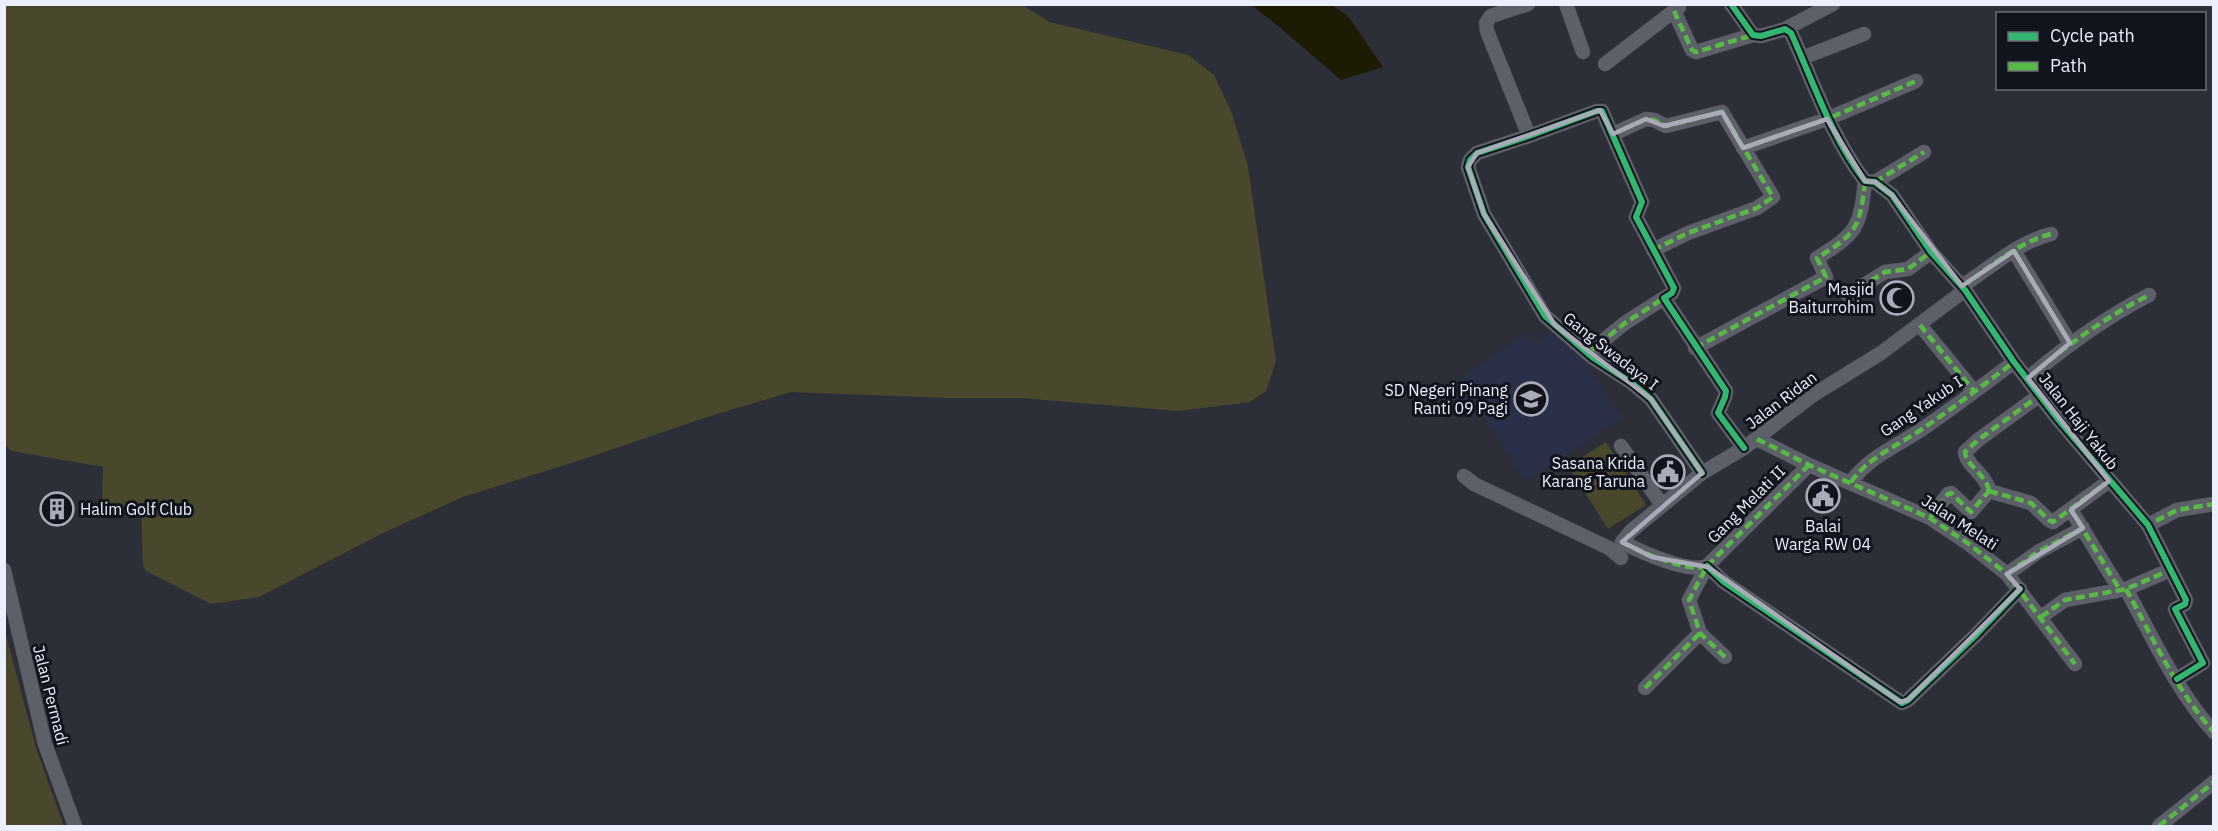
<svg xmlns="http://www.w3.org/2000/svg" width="2218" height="831" viewBox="0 0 2218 831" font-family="'IBM Plex Sans',sans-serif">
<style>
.built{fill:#2a3047}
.green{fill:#49472c}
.water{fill:#1e1b05}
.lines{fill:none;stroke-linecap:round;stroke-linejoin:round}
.street-casing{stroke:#494a53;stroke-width:15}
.street{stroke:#5d6068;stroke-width:14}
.quiet{stroke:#58b947;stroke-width:4.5;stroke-dasharray:9 4.5;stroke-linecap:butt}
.cycleway-casing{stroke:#11141c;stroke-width:10}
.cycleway{stroke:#33b770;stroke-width:6}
.marked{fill:none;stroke:#a9abb8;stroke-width:4.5;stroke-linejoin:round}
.labels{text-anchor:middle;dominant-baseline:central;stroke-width:6;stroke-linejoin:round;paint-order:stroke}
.poi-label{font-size:16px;fill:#eceffd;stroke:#11141c;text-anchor:end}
.street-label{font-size:16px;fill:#eceffd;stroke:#11141c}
</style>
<rect width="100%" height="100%" fill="#2c2e38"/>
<!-- built -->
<path class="built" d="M 1552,332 L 1567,345 L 1574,344 L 1622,418 L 1526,481 L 1479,410 L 1465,417 L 1446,388 L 1527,333 L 1534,344 Z"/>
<!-- green -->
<path class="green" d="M 4,5 L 1022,5 L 1050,22 L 1188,55 L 1214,75 L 1231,111 L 1248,166 L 1276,361 L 1266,391 L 1250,402 L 1178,411 L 1020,398 L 946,398 L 791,392 L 707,417 L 584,459 L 463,497 L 385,532 L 259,597 L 211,604 L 146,571 L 143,565 L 141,513 L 102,512 L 103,467 L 11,451 L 5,444 Z
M 1606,442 L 1646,505 L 1608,529 L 1568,466 Z
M 4,627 L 36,748 L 64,826 L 5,826 Z"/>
<!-- water -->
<path class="water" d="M 1251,5 L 1332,5 L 1348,16 L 1383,67 L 1341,80 L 1277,25 Z"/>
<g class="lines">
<defs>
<path id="street" d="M 1528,4 L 1491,16 L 1486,23 L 1487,31 L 1529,136
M 1566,4 L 1583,52
M 1731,4 L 1753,35 L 1761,36 L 1785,29 L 1791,33 C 1814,83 1831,137 1865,181 L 1875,182 L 1892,195 L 1931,252 L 1965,290 L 2014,362 L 2057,418 L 2148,525 L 2186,600 L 2185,604 L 2175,609 L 2176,611 L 2203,663 L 2177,679
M 1674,11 L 1692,50 L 1696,52 L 1753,35
M 1785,29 L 1833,4
M 1802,58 L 1864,34
M 1605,64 L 1679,7
M 1613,134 L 1646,119 L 1654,120 L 1666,126 L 1722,112 L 1773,197 L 1757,208 L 1688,233 L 1653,250
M 1743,148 L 1827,119 L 1916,81
M 1875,182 L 1924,152
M 2014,251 L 2070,343
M 1962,286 C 1990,268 2018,242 2051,234
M 1848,295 L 1885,272 L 1908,269 L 1931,252
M 1920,325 L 1973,390
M 1695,348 L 1826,277 L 1817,258 C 1857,233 1860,228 1865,181
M 1588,353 L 1625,323 L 1664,298
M 2028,378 C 2066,346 2104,318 2149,295
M 1757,439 L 1809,465 L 1930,518 L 1969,544 L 2007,574 L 2075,664
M 1621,446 L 1662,505
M 1702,473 L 1651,399 L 1632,383 L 1592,357 L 1545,316 L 1484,214 L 1468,167 L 1470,160 L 1477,153 L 1529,136 L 1597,111 L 1602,111 L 1642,202 L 1636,217 L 1674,288 L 1672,293 L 1664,298 L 1726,391 L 1725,397 L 1718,413 L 1744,448
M 1464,476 L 1474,484 L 1609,548 L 1621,558
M 1851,482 C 1870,455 1902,444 1928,425 C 1957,405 1986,383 2014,362
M 1989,491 L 2031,503 L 2049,520 L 2053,522 L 2109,481
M 1989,491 C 1987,475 1966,466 1965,452 L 1978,440 L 2040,395
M 2071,510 L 2120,590
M 1930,518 L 1948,494 L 1951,493 L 1971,512 L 1989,491
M 2148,525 L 2177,510 L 2214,504
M 1707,566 C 1689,574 1639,551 1622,542 L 1631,531 L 1702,473 L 1744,448 L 1813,395 L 1881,353 L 1965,290
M 1707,566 L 1724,582 L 1902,703 L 1908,700 L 1977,634 L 2020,589
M 4,570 L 45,744 L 75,826
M 2007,574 L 2038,552 L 2083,528
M 2126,589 C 2152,636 2177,692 2214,732
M 2041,617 L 2065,600 L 2126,589 L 2170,570
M 1725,657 L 1700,633 L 1689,600 L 1707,566 L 1809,465
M 1645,688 L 1700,633
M 2159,826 L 2214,782"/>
</defs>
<!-- street casing -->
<use href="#street" class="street-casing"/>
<!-- street -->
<use href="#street" class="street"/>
<!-- quiet -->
<path class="quiet" d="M 1674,11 L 1692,50 L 1696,52 L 1753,35
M 1613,134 L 1646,119 L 1654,120 L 1666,126 L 1722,112 L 1773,197 L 1757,208 L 1688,233 L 1653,250
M 1743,148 L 1827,119 L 1916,81
M 1875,182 L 1924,152
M 2014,251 L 2070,343
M 1962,286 C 1990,268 2018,242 2051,234
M 1848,295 L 1885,272 L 1908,269 L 1931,252
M 1920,325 L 1973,390
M 1695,348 L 1826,277 L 1817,258 C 1857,233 1860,228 1865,181
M 1588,353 L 1625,323 L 1664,298
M 2028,378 C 2066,346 2104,318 2149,295
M 1757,439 L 1809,465 L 1930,518 L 1969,544 L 2007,574 L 2075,664
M 1851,482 C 1870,455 1902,444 1928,425 C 1957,405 1986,383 2014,362
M 1989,491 L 2031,503 L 2049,520 L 2053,522 L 2109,481
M 1989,491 C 1987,475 1966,466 1965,452 L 1978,440 L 2040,395
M 2071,510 L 2120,590
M 1930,518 L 1948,494 L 1951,493 L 1971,512 L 1989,491
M 2150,529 L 2148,525 L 2177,510 L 2214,504
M 1622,542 C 1639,551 1689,574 1707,566
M 2007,574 L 2038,552 L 2083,528
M 2126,589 C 2152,636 2177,692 2214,732
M 2041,617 L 2065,600 L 2126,589 L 2170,570
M 1725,657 L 1700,633 L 1689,600 L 1707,566 L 1809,465
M 1645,688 L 1700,633
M 2159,826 L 2214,782"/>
<defs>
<path id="cycleway" d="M 1731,4 L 1753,35 L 1761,36 L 1785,29 L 1791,33 C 1814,83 1831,137 1865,181 L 1875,182 L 1892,195 L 1931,252 L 1965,290 L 2014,362 L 2057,418 L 2148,525 L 2186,600 L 2185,604 L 2175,609 L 2176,611 L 2203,663 L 2177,679
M 1702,473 L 1651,399 L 1632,383 L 1592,357 L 1545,316 L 1484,214 L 1468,167 L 1470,160 L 1477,153 L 1529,136 L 1597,111 L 1602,111 L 1642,202 L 1636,217 L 1674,288 L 1672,293 L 1664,298 L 1726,391 L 1725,397 L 1718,413 L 1744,448
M 1707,566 L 1724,582 L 1902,703 L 1908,700 L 1977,634 L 2020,589"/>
</defs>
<!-- cycleway casing -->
<use href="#cycleway" class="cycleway-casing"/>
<!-- cycleway -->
<use href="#cycleway" class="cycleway"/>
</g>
<!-- marked area -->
<path class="marked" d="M 1600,110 L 1613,134 L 1646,119 L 1664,126 L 1722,112 L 1743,148 L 1827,119 L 1865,181 L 1875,182 L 1892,195 L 1962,286 L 2014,251 L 2070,343 L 2028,378 L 2109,481 L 2071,510 L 2083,528 L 2007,574 L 2020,589 L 1908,700 L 1900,702 L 1708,567 L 1652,557 L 1622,542 L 1702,473 L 1651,399 L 1555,325 L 1484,214 L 1468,167 L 1477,153 Z"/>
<!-- icons -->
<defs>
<symbol id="mosque-ring" viewBox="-11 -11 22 22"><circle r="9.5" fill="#11141c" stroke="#a9abb8" stroke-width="1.5"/><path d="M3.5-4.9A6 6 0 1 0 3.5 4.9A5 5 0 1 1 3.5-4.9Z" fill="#a9abb8"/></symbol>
<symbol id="school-ring" viewBox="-11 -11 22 22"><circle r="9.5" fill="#11141c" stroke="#a9abb8" stroke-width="1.5"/><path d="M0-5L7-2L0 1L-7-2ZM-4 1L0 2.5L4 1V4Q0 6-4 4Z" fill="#a9abb8"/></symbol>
<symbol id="civic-ring" viewBox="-11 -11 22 22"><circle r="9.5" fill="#11141c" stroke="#a9abb8" stroke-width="1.5"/><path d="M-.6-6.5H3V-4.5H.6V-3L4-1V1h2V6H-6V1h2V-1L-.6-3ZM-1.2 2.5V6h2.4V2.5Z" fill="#a9abb8"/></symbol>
<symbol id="building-ring" viewBox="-11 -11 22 22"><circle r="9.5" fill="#11141c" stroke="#a9abb8" stroke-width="1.5"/><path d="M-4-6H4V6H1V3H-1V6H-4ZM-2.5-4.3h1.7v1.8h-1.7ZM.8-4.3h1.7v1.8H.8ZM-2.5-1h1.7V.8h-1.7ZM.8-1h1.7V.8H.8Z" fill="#a9abb8"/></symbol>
</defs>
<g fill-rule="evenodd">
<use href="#mosque-ring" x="1878" y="279" width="38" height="38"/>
<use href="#school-ring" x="1512" y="380" width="38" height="38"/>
<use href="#civic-ring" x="1649" y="453" width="38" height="38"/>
<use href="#civic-ring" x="1804" y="477" width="38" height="38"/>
<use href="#building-ring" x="38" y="490" width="38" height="38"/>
</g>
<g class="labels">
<!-- poi labels -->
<g class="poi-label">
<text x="1874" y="289">Masjid<tspan x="1874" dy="18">Baiturrohim</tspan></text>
<text x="1508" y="390">SD Negeri Pinang<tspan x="1508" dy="18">Ranti 09 Pagi</tspan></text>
<text x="1645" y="463">Sasana Krida<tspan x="1645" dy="18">Karang Taruna</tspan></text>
<text x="80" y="509" text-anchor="start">Halim Golf Club</text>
<text x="1823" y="526" text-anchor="middle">Balai<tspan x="1823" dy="18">Warga RW 04</tspan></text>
</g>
<!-- street labels -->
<g class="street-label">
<text transform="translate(1611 351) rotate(38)">Gang Swadaya I</text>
<text transform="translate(1781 400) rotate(-37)">Jalan Ridan</text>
<text transform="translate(1921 406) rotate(-34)">Gang Yakub I</text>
<text transform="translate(2079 421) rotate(52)">Jalan Haji Yakub</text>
<text transform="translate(1746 504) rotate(-45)">Gang Melati II</text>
<text transform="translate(1960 522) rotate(33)">Jalan Melati</text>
<text transform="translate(51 695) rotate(76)">Jalan Permadi</text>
</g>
</g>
<!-- border -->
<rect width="2218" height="831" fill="none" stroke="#eceffd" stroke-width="12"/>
<!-- legend -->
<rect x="1996" y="12" width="210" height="78" fill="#11141c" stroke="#696c76" stroke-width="1.5"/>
<rect x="2008" y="32" width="30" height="9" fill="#33b770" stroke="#696c76" stroke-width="1.5"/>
<text x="2050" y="42" font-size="18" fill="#eceffd">Cycle path</text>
<rect x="2008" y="62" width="30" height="9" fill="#58b947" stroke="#696c76" stroke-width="1.5"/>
<text x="2050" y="72" font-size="18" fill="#eceffd">Path</text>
</svg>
